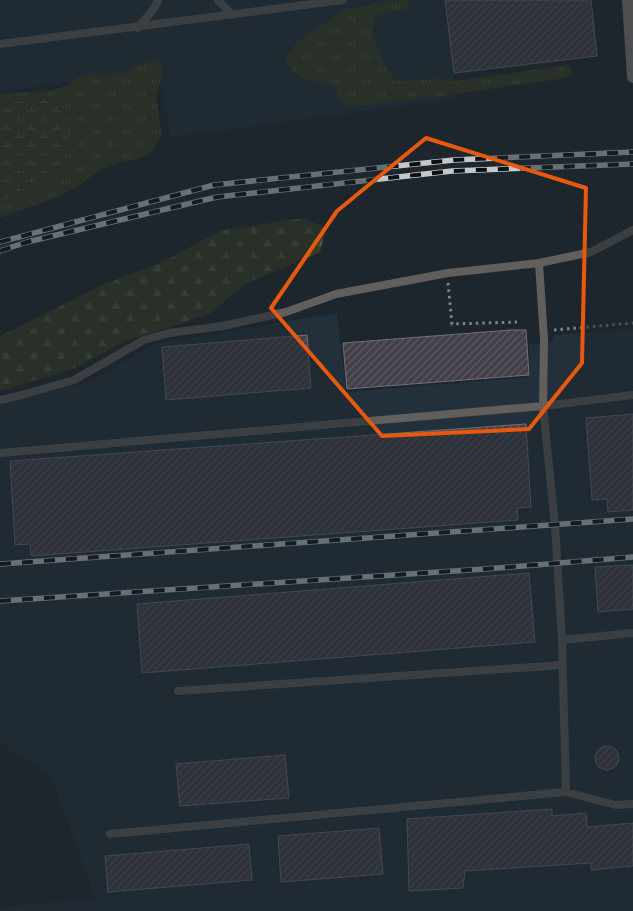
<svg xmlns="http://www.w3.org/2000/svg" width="633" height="911" viewBox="0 0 633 911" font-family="Raleway,sans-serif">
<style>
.built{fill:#22303b}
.grass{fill:url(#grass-tufts)}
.forest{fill:url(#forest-firs)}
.wetland{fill:url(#wetland-marsh)}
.building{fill:url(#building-hatch);stroke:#726f7a}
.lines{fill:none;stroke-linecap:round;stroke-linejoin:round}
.path{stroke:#7d8389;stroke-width:3;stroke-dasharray:2.5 4;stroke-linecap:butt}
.service{stroke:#625e5b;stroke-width:8}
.secondary{stroke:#857e79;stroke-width:12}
.rail-casing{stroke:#c3c8cd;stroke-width:5.5}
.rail{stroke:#0b0f12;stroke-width:4;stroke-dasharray:11;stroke-linecap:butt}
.marked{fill:none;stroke:#e8590c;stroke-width:4;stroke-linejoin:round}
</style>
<defs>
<pattern id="grass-tufts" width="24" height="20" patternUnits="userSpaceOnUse" patternTransform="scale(1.25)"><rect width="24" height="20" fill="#383d22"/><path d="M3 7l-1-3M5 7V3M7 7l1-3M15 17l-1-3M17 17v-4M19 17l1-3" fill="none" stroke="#545942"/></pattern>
<pattern id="forest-firs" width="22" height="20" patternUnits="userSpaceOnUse" patternTransform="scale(1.25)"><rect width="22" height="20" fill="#383d22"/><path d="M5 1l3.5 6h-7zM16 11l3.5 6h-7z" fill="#545942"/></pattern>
<pattern id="wetland-marsh" width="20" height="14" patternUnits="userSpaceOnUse" patternTransform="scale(1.25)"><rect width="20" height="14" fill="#383d22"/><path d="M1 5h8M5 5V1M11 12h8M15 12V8" fill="none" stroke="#545942"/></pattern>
<pattern id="building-hatch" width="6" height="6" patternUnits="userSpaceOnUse" patternTransform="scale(1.25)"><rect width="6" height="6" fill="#423f49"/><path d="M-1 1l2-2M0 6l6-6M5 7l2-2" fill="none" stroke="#5d5a63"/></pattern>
</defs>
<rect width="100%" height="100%" fill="#1e262d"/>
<!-- built -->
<path class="built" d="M 0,0 L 591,0 L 597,56 L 454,73 L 455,99 L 171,137 L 160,79 L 150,73 L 0,91 Z
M 337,313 L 346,392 L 530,377 L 529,344 L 553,342 L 554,335 L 633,329 L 633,911 L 0,911 L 0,907 L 96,899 L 51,775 L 0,743 L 0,404 L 91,382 L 153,344 Z"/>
<!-- grass -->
<path class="grass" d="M 404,0 L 409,2 L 407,9 L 378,15 C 376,18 373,22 373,26 C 371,42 387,68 395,81 L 439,79 L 455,81 L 568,65 L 573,72 L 565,78 L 440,96 L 347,107 L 339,99 L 335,86 C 310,78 299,86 285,58 L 299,40 L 320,27 L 334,16 L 349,8 L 365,7 L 382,2 Z
M 154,60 L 161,64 L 163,72 L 156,96 L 162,135 L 153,151 L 139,159 L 118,162 L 97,172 L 78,186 L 57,197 L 0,218 L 0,202 L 40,189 L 58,174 L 69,139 L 68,116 L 51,98 L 0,102 L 0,94 L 48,91 L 68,85 L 82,75 L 124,74 L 140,64 Z"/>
<!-- forest -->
<path class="forest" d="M 303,218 L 326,228 L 320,252 L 245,284 L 211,313 L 168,328 L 128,340 L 70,370 L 0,391 L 0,336 L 102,285 L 165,261 L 219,231 Z"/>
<!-- wetland -->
<path class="wetland" d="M 51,98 L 62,106 L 68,116 L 69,139 L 58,174 L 40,189 L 0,202 L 0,102 Z"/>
<!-- building -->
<path class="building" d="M 445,0 L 591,0 L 597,56 L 454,73 Z
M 511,330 L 526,330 L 529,375 L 347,389 L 343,343 Z
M 307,335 L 311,388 L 166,400 L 162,347 Z
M 633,414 L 633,510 L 608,512 L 607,499 L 592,500 L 586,418 Z
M 526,424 L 531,507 L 517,508 L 518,520 L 31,556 L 30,544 L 15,545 L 10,461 Z
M 633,565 L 633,609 L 598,612 L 595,567 Z
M 529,573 L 535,642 L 142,673 L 137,604 Z
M595 758a12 12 0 1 1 24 0a12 12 0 1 1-24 0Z
M 285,755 L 289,798 L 180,806 L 176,764 Z
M 552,809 L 552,816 L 586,813 L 587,827 L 633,823 L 633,866 L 591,870 L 591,863 L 465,871 L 463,888 L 409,891 L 407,819 Z
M 379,828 L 383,874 L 281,882 L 278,836 Z
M 249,844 L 252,880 L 108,892 L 105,856 Z"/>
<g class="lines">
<!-- path -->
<path class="path" d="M 448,283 L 452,324 L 517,322
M 554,330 L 633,323"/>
<!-- service -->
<path class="service" d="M 218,0 L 232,15
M 138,28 L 155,7 L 158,0
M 0,44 L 343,0
M 539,263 L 544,339 L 543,406 L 555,525 L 562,640 L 633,633
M 0,400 L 22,395 L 74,380 L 144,340 L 169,333 L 223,326 L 286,312 L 336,294 L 448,273 L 539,263 L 591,252 L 633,230
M 0,453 L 543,406 L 633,395
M 562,640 L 566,792
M 178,691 L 562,665
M 110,834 L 566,792 L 616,805 L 633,804"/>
<!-- secondary -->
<path class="secondary" d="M 628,0 L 633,77"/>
<defs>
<path id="rail" d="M 0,242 L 214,185 L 454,160 L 633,152
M 0,251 L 27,242 L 217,197 L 452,171 L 633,164
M 0,564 L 633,519
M 0,601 L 485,569 L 633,557"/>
</defs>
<!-- rail casing -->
<use href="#rail" class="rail-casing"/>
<!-- rail -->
<use href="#rail" class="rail"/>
</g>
<!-- marked area -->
<path d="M0 0H633V911H0ZM 426,138 L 586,188 L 582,363 L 529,429 L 382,436 L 271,308 L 337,211 Z" fill="#1e262d" fill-opacity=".55" fill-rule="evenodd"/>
<path class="marked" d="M 426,138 L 586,188 L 582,363 L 529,429 L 382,436 L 271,308 L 337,211 Z"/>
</svg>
